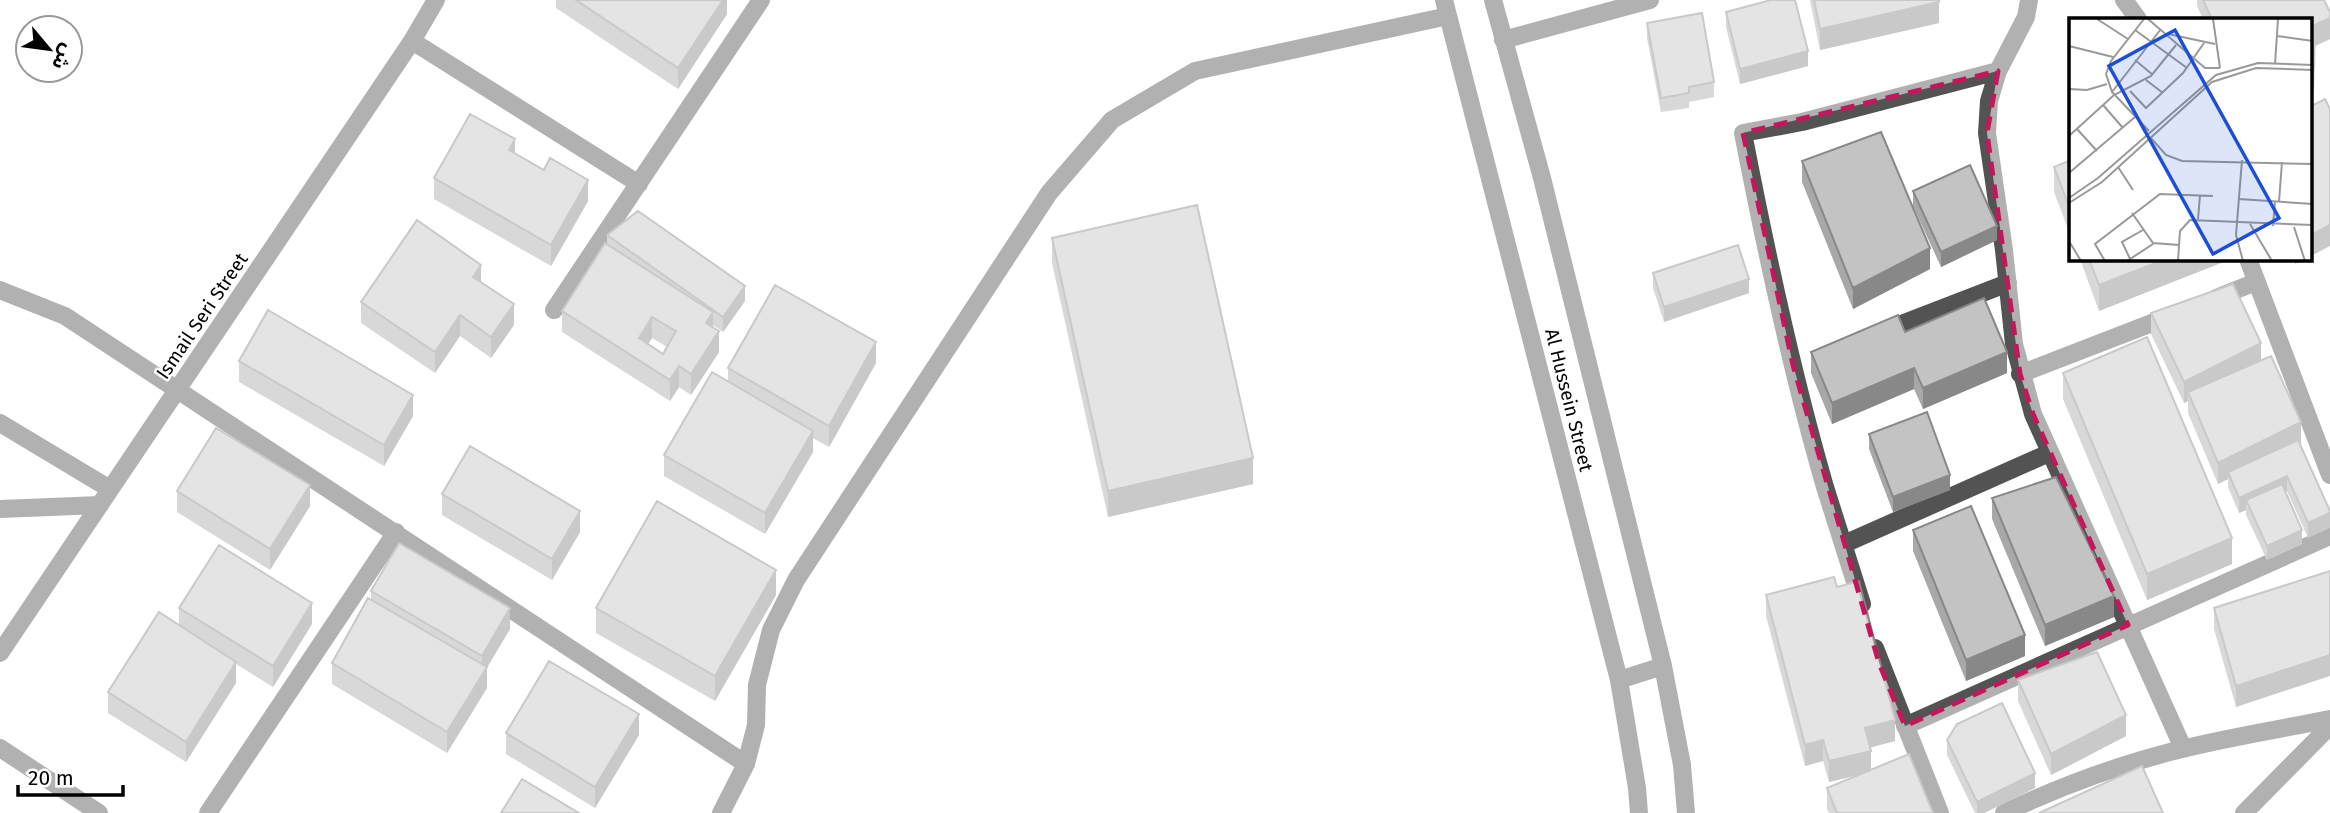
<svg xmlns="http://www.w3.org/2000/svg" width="2330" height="813" viewBox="0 0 2330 813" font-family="'Fira Sans','Noto Sans Arabic',sans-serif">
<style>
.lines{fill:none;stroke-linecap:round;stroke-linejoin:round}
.minor{stroke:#535353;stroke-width:18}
.wall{fill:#a8a8a8;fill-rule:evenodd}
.shaded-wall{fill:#888}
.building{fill:#c3c3c3;stroke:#888;stroke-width:2;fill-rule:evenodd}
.marked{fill:none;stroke:#c2185b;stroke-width:5;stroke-dasharray:14 9;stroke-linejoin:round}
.labels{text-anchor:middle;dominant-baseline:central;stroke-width:5;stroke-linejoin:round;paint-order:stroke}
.street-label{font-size:19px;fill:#000;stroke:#fff}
.inset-road{fill:none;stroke:#999;stroke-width:2}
.view{fill:#1d4ed8;fill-opacity:0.15;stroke:#1d4ed8;stroke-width:3.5}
.inset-edge{fill:none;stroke:#000;stroke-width:3.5}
</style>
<rect width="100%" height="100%" fill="#fff"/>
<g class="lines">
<!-- minor -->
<path class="minor" d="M 1444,0 L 1619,680 L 1637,788 L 1639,813
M 1493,0 L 1542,178 L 1663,666 L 1682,765 L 1686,813
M 2029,0 L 2026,17 L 1998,71 L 1989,101 L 1987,133 L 2004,250 L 2014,344 L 2033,414 L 2183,748
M 2124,0 L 2138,19
M 1503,40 L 1650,0
M 412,41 L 639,184
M 2248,259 L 2330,475
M 0,290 L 65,316 L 746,764
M 2216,298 L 2256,282
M 554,310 L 761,0
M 1881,332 L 2008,283
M 2020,374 L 2170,316
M 0,423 L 110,489
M 0,509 L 100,505
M 1844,544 L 2049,453
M 1862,604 C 1850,565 1837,526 1825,487 C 1791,370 1766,252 1743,133 L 1802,122 L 1998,71
M 1875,648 L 1940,813
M 0,653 L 412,41 L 436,0
M 1619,680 L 1663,666
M 1905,726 L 2330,536
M 0,748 L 99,813
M 208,813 L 396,532
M 721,813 L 746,764 L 756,725 L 757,685 L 771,630 L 796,580 L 1049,193 L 1112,120 L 1195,71 L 1448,16
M 2004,813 C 2061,786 2120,764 2182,749 C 2230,737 2281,729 2330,719
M 2244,813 L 2330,726"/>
</g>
<!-- wall -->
<path class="wall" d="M 556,0 L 727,0 L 727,14 L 678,89 L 556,8 Z
M 1810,0 L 1939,0 L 1939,23 L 1820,50 Z
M 2197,0 L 2324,0 L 2330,12 L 2330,39 L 2315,46 L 2314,90 L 2311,91 L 2311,19 L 2203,19 L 2197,6 Z
M 1726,12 L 1808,66 L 1740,84 L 1726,27 Z
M 1647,23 L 1714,82 L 1714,97 L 1689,102 L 1689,108 L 1661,112 L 1647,38 Z
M 515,153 L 588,201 L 551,266 L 434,199 L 434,178 Z
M 2071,160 L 2071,237 L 2054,192 L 2054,167 Z
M 1802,161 L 1930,269 L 1853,309 L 1802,182 Z
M 1913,191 L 1997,240 L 1941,267 L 1913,206 Z
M 607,235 L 745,301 L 723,332 L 713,325 L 719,352 L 691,395 L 679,387 L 670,401 L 562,332 L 562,311 L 607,245 ZM 652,338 L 667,347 L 663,354 L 648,344 Z
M 1052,238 L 1253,484 L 1108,517 L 1052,263 Z
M 2080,259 L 2231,259 L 2099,311 Z
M 1653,273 L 1749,293 L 1664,322 L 1653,288 Z
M 481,282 L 514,325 L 491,358 L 460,336 L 435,373 L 361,323 L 361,302 Z
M 2151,313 L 2261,361 L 2301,443 L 2300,444 L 2330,511 L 2308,538 L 2287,491 L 2285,492 L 2302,544 L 2267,560 L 2246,515 L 2246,510 L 2239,513 L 2228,487 L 2228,479 L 2218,484 L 2188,413 L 2188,401 L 2184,403 L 2151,334 Z
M 1905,332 L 2007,373 L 1923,409 L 1914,389 L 1832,424 L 1811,373 L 1811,352 Z
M 239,361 L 413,416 L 384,466 L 239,382 Z
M 876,363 L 829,447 L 813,438 L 813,452 L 765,534 L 664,476 L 664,455 L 728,381 L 728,368 Z
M 2063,373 L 2232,564 L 2147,600 L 2063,399 Z
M 1869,434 L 1950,490 L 1893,512 L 1869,449 Z
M 177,491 L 310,506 L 270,570 L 177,512 Z
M 442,494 L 580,532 L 552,580 L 442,515 Z
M 1992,498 L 2114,617 L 2045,646 L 1992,519 Z
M 1913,530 L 2025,656 L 1966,681 L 1913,551 Z
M 2330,571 L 2236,707 L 2214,629 L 2214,608 Z
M 1837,587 L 1895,741 L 1870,747 L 1871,770 L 1933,813 L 1829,813 L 1827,809 L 1827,788 L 1862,774 L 1829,782 L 1823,761 L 1805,766 L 1766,616 L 1766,595 Z
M 371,591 L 510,629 L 487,667 L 487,688 L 447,753 L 332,684 L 332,663 L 371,600 Z
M 776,595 L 715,701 L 596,633 L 596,608 Z
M 179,608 L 312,624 L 273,687 L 236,664 L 236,683 L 186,762 L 108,713 L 108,692 L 179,625 Z
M 2018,680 L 2126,736 L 2051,775 L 2018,701 Z
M 506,733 L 639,735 L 595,808 L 506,754 Z
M 1947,740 L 2035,788 L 1984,813 L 1975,813 L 1947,755 Z"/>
<!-- shaded-wall -->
<path class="shaded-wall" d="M 723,0 L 727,0 L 727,14 L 678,89 L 678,68 Z
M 1939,2 L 1939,23 L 1820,50 L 1820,29 Z
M 2330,18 L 2330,39 L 2315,46 L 2314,90 L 2311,91 L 2311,70 L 2315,25 Z
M 1808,51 L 1808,66 L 1740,84 L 1740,69 Z
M 515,139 L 515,160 L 509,150 Z
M 588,180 L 588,201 L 551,266 L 551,245 Z
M 2330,225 L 2330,246 L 2311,256 L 2311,235 Z
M 1997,226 L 1997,240 L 1941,267 L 1941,252 Z
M 1930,248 L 1930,269 L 1853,309 L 1853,288 Z
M 2166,259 L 2231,259 L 2099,311 L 2099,285 Z
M 2295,259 L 2305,259 L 2295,264 Z
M 481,265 L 481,286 L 473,277 Z
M 1749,279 L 1749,293 L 1664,322 L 1664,307 Z
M 745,286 L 745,301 L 723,332 L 723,317 Z
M 514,304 L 514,325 L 491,358 L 491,337 Z
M 713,312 L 713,333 L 706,323 Z
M 460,315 L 460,336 L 435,373 L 435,352 Z
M 652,317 L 652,338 L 639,359 L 639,338 Z
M 719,331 L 719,352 L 691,395 L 691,374 Z
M 876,342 L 876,363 L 829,447 L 829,426 Z
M 2261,343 L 2261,364 L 2188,392 L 2188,401 L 2184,403 L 2184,382 Z
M 2007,352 L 2007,373 L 1923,409 L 1923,388 Z
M 679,366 L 679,387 L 670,401 L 670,380 Z
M 1914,368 L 1914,389 L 1832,424 L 1832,403 Z
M 413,395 L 413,416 L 384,466 L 384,445 Z
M 2301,422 L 2301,443 L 2230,478 L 2228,472 L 2228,479 L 2218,484 L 2218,463 Z
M 813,431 L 813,452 L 765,534 L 765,513 Z
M 1253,458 L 1253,484 L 1108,517 L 1108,491 Z
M 1950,475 L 1950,490 L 1893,512 L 1893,497 Z
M 2287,476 L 2287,491 L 2250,508 L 2246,500 L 2246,510 L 2239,513 L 2239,498 Z
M 310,485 L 310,506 L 270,570 L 270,549 Z
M 580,511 L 580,532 L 552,580 L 552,559 Z
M 2330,513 L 2330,528 L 2308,538 L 2308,523 Z
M 2302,530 L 2302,544 L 2267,560 L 2267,546 Z
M 2232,538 L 2232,564 L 2147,600 L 2147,574 Z
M 776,570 L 776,595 L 715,701 L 715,676 Z
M 2114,596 L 2114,617 L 2045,646 L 2045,625 Z
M 312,603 L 312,624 L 273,687 L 273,666 Z
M 510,608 L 510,629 L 485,671 L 487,667 L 487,688 L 447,753 L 447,732 L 482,677 L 482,656 Z
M 2025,635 L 2025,656 L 1966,681 L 1966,660 Z
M 2330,655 L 2330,676 L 2236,707 L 2236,686 Z
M 236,662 L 236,683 L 186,762 L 186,742 Z
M 639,714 L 639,735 L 595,808 L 595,787 Z
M 2126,715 L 2126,736 L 2051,775 L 2051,754 Z
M 1895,720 L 1895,741 L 1865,749 L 1865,728 Z
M 1823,740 L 1823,761 L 1805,766 L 1805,745 Z
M 1871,751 L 1871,772 L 1829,782 L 1829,761 Z
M 2035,773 L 2035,788 L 1984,813 L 1977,813 L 1977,802 Z"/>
<!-- building -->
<path class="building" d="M 576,0 L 723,0 L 678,68 Z
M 1771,0 L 1795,0 L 1808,51 L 1740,69 L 1726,12 Z
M 1814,0 L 1939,0 L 1939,2 L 1820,29 Z
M 2203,0 L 2324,0 L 2330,12 L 2330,18 L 2315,25 L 2314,69 L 2311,70 L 2311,19 L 2212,19 Z
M 1702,13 L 1714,82 L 1689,87 L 1689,93 L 1661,98 L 1647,23 Z
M 2325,99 L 2330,109 L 2330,225 L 2311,235 L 2311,106 Z
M 470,114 L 515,139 L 509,150 L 544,170 L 550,158 L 588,180 L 551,245 L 434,178 Z
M 1881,132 L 1930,248 L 1853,288 L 1802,161 Z
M 2071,160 L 2071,211 L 2054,167 Z
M 1970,165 L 1997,226 L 1941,252 L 1913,191 Z
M 1197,205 L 1253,458 L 1108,491 L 1052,238 Z
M 638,211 L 745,286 L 723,317 L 607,235 Z
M 417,220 L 481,265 L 473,277 L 514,304 L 491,337 L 460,315 L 435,352 L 361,302 Z
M 605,243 L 713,312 L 706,323 L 719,331 L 691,374 L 679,366 L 670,380 L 562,311 ZM 652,317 L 676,331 L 663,354 L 639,338 Z
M 1738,245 L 1749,279 L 1664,307 L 1653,273 Z
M 2089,259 L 2166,259 L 2099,285 Z
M 2233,284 L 2261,343 L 2184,382 L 2151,313 Z
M 775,285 L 876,342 L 829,426 L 728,368 Z
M 1984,298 L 2007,352 L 1923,388 L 1914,368 L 1832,403 L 1811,352 L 1898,315 L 1905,332 Z
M 268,310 L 413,395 L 384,445 L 239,361 Z
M 2147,337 L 2232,538 L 2147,574 L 2063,373 Z
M 2271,356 L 2301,422 L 2218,463 L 2188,392 Z
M 712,372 L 813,431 L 765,513 L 664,455 Z
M 1927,412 L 1950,475 L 1893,497 L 1869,434 Z
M 216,428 L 310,485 L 270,549 L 177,491 Z
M 2298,440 L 2330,511 L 2330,513 L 2308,523 L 2287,476 L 2239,498 L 2228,472 Z
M 470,446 L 580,511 L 552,559 L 442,494 Z
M 2056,477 L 2114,596 L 2045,625 L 1992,498 Z
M 2282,484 L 2302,530 L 2267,546 L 2246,500 Z
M 657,501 L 776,570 L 715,676 L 596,608 Z
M 1971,506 L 2025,635 L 1966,660 L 1913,530 Z
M 399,543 L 510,608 L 482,656 L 371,591 Z
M 219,545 L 312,603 L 273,666 L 179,608 Z
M 2330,571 L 2330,655 L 2236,686 L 2214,608 Z
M 1834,577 L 1837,587 L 1859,581 L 1895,720 L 1865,728 L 1871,751 L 1829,761 L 1823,740 L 1805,745 L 1766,595 Z
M 368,598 L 487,667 L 447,732 L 332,663 Z
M 159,612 L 236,662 L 186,742 L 108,692 Z
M 2097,652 L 2126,715 L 2051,754 L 2018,680 Z
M 549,661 L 639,714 L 595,787 L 506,733 Z
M 2002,703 L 2035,773 L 1977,802 L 1947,740 L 1957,724 Z
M 1909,754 L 1933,813 L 1837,813 L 1827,788 Z
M 2142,766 L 2163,813 L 2039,813 Z
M 522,779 L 579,813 L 501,813 Z"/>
<!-- marked area -->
<path d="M0 0H2330V813H0ZM 1998,71 L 1987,133 L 2020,374 L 2033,414 L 2128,625 L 1905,726 L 1879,663 L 1793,365 L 1743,133 Z" fill="#fff" fill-opacity=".55" fill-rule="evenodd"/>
<path class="marked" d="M 1998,71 L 1987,133 L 2020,374 L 2033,414 L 2128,625 L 1905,726 L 1879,663 L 1793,365 L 1743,133 Z"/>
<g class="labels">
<!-- street labels -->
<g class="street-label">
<text transform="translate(202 316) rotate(-56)">Ismail Seri Street</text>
<text transform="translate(1569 400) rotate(76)">Al Hussein Street</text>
</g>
</g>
<!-- overview -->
<g transform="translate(2069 18)">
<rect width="243" height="243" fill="#fff"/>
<path class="inset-road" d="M 28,1 L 59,21M 75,1 L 42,43 L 37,56 L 43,74 L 80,113M 79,1 L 136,50 L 151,50M 144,1 L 151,50M 66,12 L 118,50M 99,16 L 146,26M 208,18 L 244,23M 0,28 L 44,39M 66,42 L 84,57M 206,46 L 209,1M 77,62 L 94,75M 0,71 L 18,72 L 38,66M 61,73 L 77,90 L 114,55 L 135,25M 43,74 L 92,11M 34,87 L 54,110M 8,111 L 28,133M 0,118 L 45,77 L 82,58 L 107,27M 81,119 L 97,137 L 113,143 L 244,146M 173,142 L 167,217 L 174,243M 49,149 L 64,172M 0,155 L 66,99M 0,180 L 29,160 L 147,57 L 189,45 L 244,47M 170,181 L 244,186M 210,184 L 213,144M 0,185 L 33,164 L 143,64 L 187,50 L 244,52M 63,195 L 84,225 L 110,227M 129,201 L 131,177M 181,206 L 203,243M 204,208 L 206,184M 225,209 L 236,243M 0,223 L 12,243M 36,243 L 26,226 L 91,176 L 144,178M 58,243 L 84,226M 62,243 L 53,224 L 74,212M 109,243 L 111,213 L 121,202 L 244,207"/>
<path class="view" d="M 106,12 L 210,200 L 144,236 L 40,48 Z"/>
<rect width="243" height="243" class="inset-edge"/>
</g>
<!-- north arrow -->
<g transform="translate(49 49) rotate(119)"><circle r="33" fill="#ffffff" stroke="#999999" stroke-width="2"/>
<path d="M0-5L12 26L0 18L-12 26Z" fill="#000000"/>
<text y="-10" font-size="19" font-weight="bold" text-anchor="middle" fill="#000000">ش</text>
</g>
<!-- scale -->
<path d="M18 785v10h105v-10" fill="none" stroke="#000000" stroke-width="3.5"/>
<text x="28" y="785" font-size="21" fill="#000000" stroke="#ffffff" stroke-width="5" paint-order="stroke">20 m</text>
</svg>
